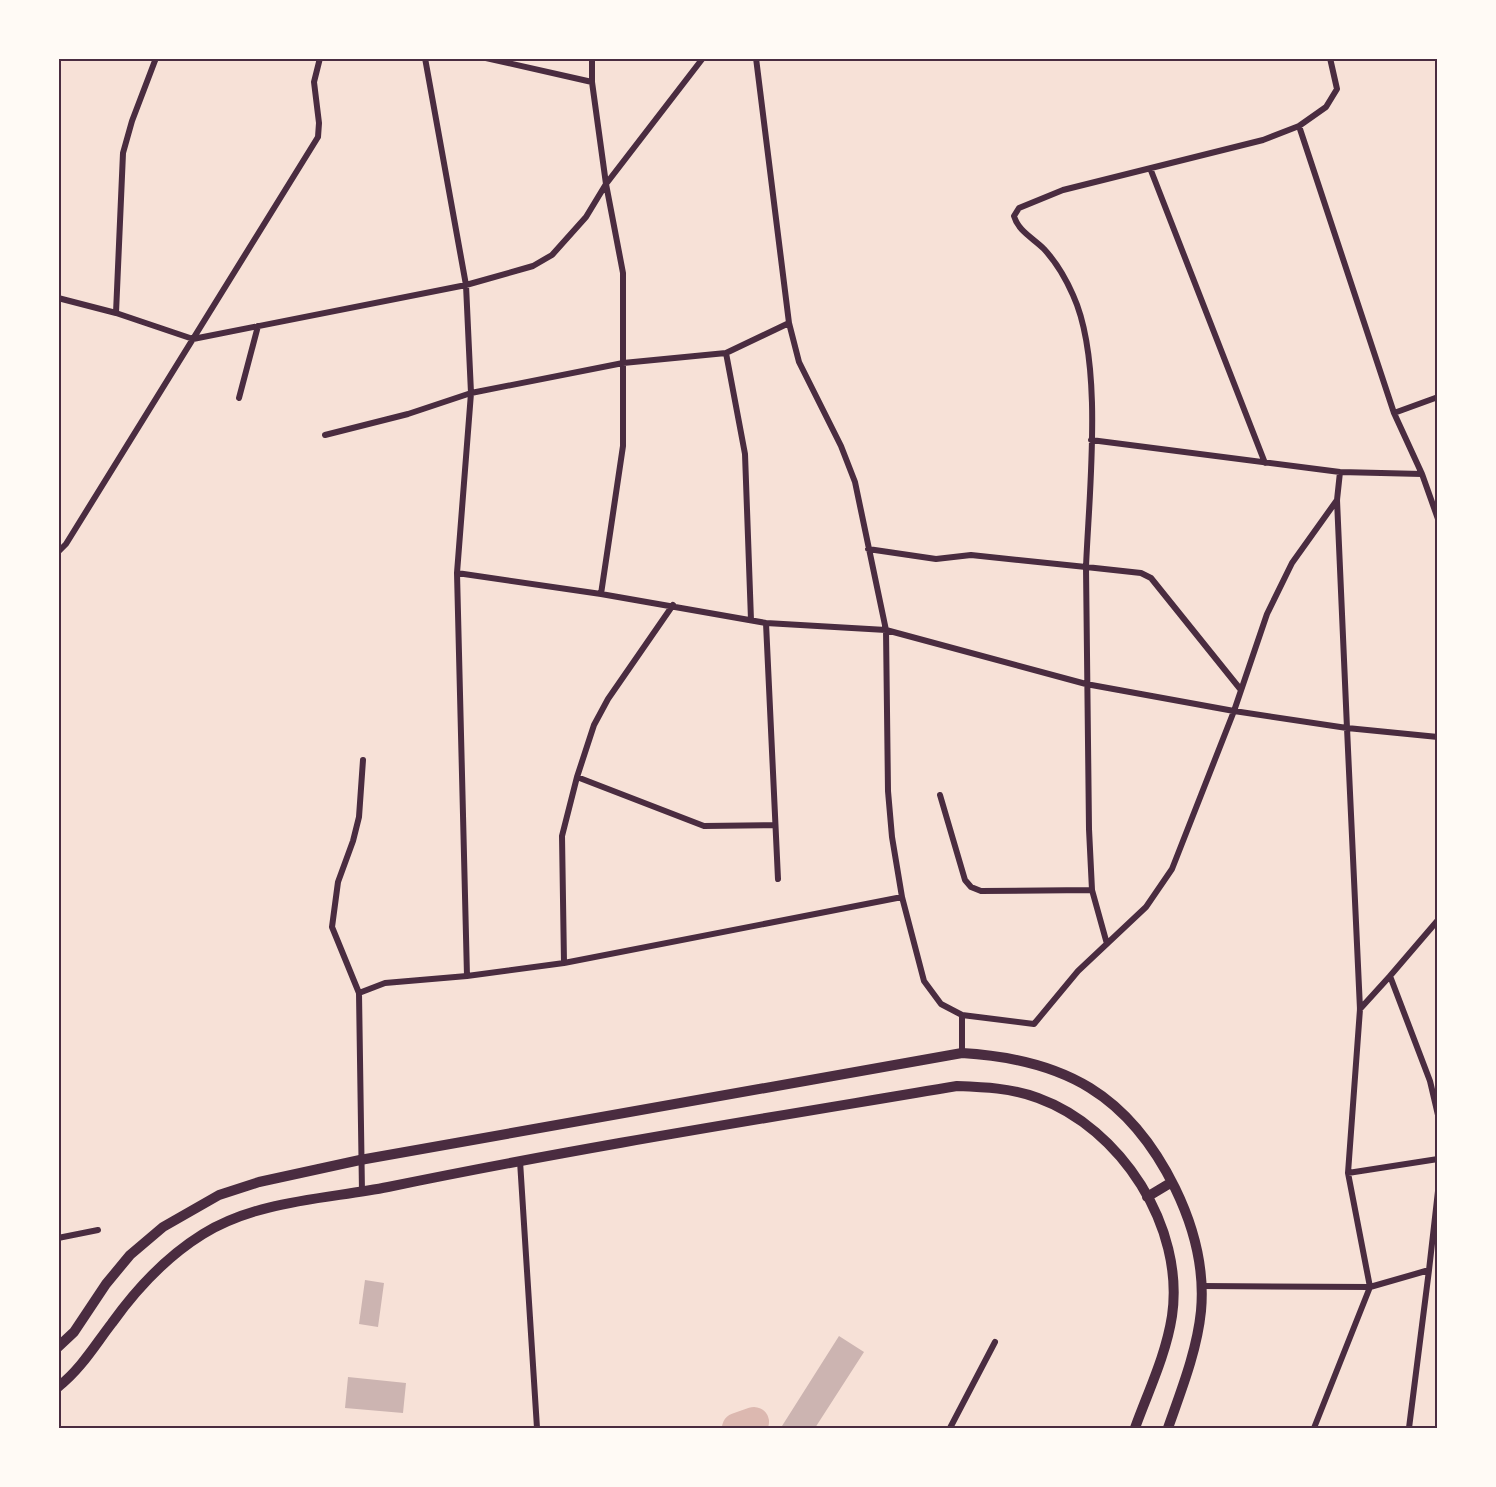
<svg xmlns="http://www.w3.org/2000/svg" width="1496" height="1487" viewBox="0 0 1496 1487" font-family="'PT Sans',sans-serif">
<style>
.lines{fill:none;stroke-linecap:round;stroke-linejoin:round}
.river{stroke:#dcb8b0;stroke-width:30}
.building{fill:#ccb4b1}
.minor{stroke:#4a2c40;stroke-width:6}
.primary{stroke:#4a2c40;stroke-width:10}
.neatline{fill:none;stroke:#4a2c40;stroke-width:2}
</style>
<rect width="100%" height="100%" fill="#f7e1d7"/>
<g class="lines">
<!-- river -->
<path class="river" d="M 737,1428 L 754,1422"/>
</g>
<!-- building -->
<path class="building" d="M 365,1280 L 384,1283 L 378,1327 L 359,1324 Z
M 839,1336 L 864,1352 L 815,1428 L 786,1428 L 782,1426 Z
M 348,1377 L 406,1383 L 403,1413 L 345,1408 Z"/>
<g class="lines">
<!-- minor -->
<path class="minor" d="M 425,58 L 466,285 L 471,393 L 457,573 L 467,976
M 486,58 L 592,82 L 606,184 L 623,273 L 623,446 L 601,594 L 766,623 L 886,630 L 1086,684 L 1234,711 L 1347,728 L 1360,1009 L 1348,1173 L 1370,1287 L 1314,1428
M 592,58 L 592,82
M 756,58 L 789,323 L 799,362 L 841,446 L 855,482 L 886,630 L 888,791 L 892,837 L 902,897 L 924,981 L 941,1004 L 962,1015 L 962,1053
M 1150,168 L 1265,463
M 58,298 L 116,313 L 193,339 L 466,285 L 533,266 L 552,255 L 586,217 L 606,184 L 703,58
M 116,313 L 123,153 L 132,121 L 156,58
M 726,353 L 745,454 L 751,620
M 239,398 L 258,326
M 1394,413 L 1438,397
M 325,435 L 408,414 L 471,393 L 623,363 L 726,353 L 789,323
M 1091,440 L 1340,472 L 1422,474 L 1394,413 L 1299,126
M 1340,472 L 1337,500 L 1347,728 L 1438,737
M 1422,474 L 1438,519
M 868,549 L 936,559 L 971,555 L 1086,567 C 1089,491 1104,363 1073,295 C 1066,279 1056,262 1044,249 C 1033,238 1018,231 1014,216 L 1019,208 L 1063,190 L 1263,140 L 1299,126 L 1326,107 L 1337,89 L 1330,58
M 58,552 L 66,544 L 318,137 L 319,123 L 314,82 L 320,58
M 457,573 L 601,594
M 766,623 L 778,879
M 577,777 L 704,826 L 775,825
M 940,795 L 965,880 L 971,887 L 981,891 L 1092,890
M 1107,944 L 1092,890 L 1089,829 L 1086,567 L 1141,573 L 1151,578 L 1241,690
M 564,963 L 562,836 L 577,777 L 594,725 L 608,699 L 673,605
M 1390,976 L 1438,920
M 359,993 L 332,927 L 338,882 L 353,841 L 359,817 L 363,760
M 1360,1009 L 1390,976 L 1430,1081 L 1438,1115
M 962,1015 L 1034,1024 L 1078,971 L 1146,907 L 1172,869 L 1234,711 L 1267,614 L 1292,563 L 1337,500
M 520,1161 L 537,1428
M 1348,1173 L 1438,1159
M 362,1192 L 359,993 L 385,983 L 467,976 L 564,963 L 902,897
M 58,1238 L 98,1230
M 1429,1270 L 1438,1191
M 1202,1286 L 1370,1287 L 1429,1270 L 1409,1428
M 950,1428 L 995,1342"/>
<!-- primary -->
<path class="primary" d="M 1147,1197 L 1172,1182
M 58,1347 L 74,1332 L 106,1284 L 130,1255 L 163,1227 L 219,1195 L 259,1182 L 360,1160 L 962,1053 C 1065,1059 1129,1095 1175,1188 C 1194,1227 1205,1267 1201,1311 C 1197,1351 1181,1391 1168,1428
M 58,1387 C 81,1369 95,1345 112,1323 C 137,1288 166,1257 203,1234 C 258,1200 327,1199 388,1187 C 577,1148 767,1118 957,1086 C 984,1087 1011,1088 1038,1098 C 1121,1128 1185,1227 1172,1316 C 1166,1355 1148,1392 1135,1428"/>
</g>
<!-- border -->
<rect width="1496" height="1487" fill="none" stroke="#fffaf5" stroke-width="120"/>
<rect x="60" y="60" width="1376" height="1367" class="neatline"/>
</svg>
